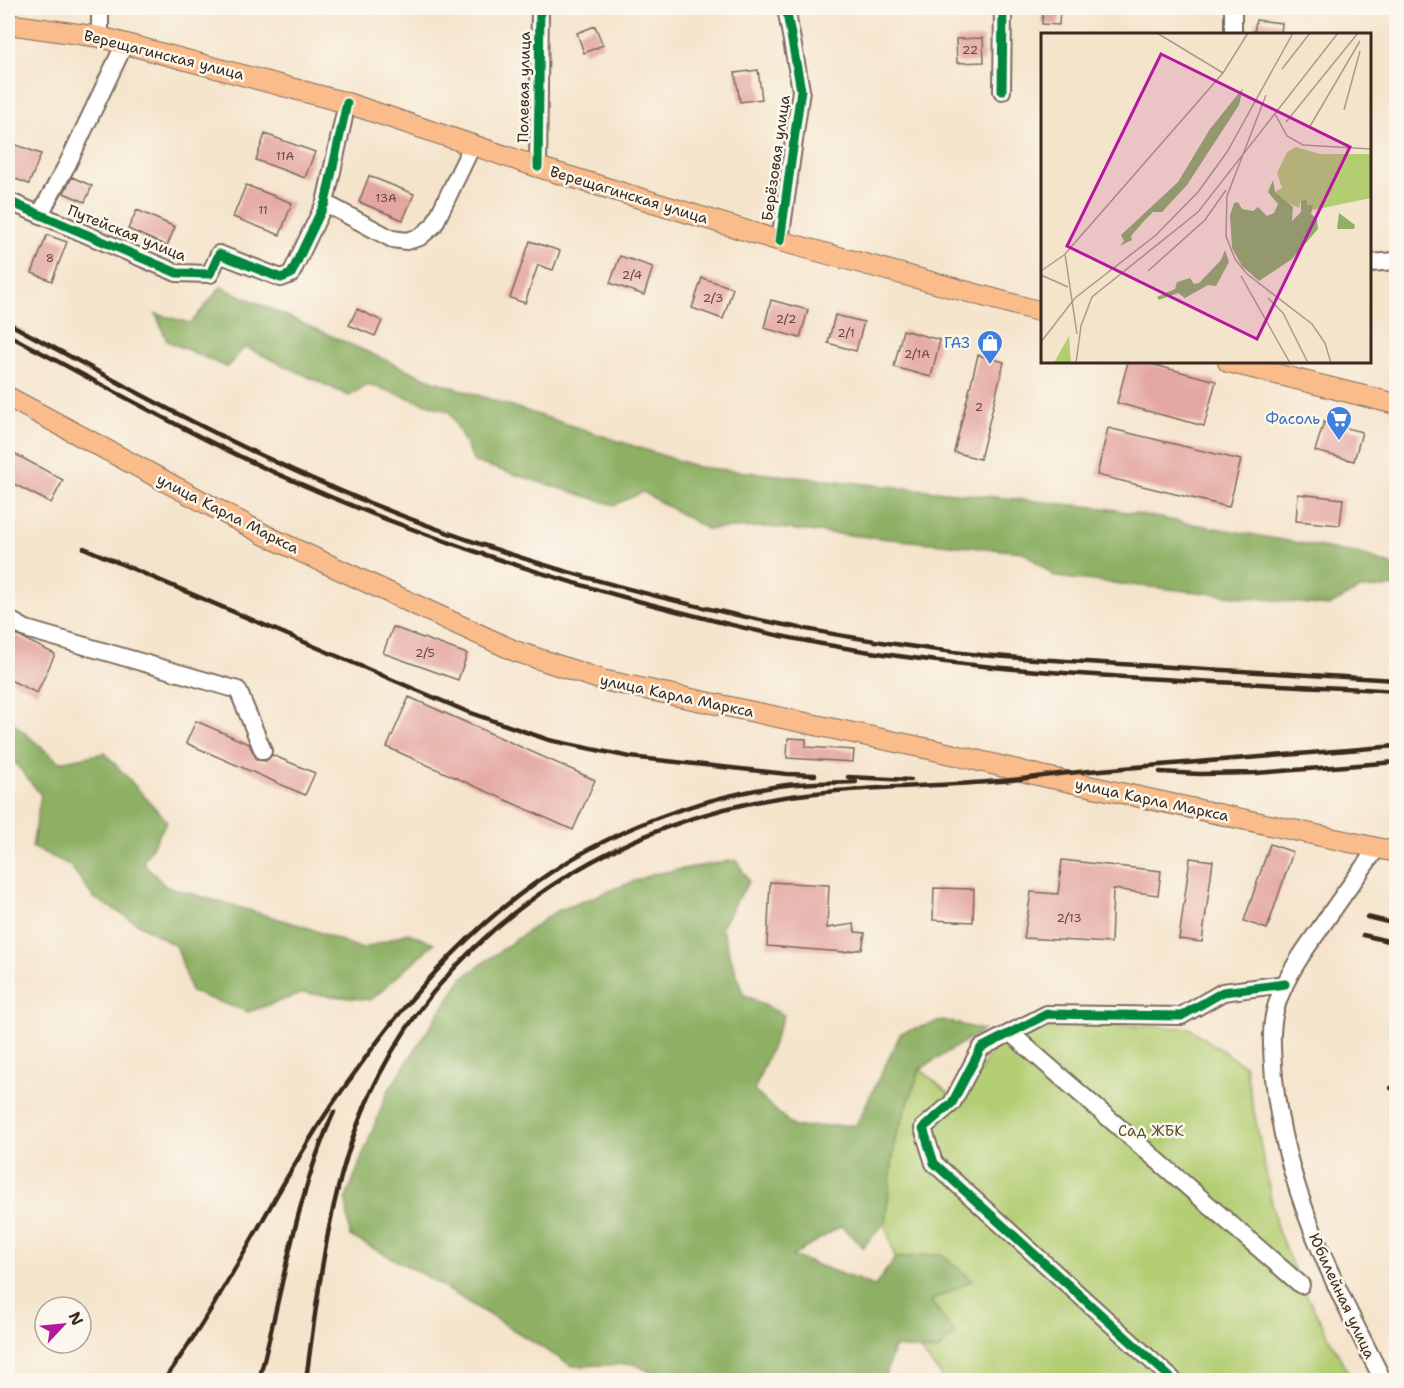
<svg xmlns="http://www.w3.org/2000/svg" width="1404" height="1388" viewBox="0 0 1404 1388" font-family="'Shantell Sans',sans-serif">
<style>
.green{fill:#b3cd73;stroke:#777c48;stroke-width:1.5}
.forest{fill:#8eb065;stroke:#646d42;stroke-width:1.5}
.building{fill:#e4a6a1}
.lines{fill:none;stroke-linecap:round;stroke-linejoin:round}
.minor-casing{stroke:#7c6b5b;stroke-width:20}
.major-casing{stroke:#7c6b5b;stroke-width:22}
.minor{stroke:#fff;stroke-width:16}
.major{stroke:#fabc8b;stroke-width:20}
.rail{stroke:#3b2a1e;stroke-width:4.5}
.cycleway-casing{stroke:#fbf7ec;stroke-width:13}
.cycleway{stroke:#00873e;stroke-width:9}
.labels{text-anchor:middle;dominant-baseline:central;stroke-width:5;stroke-linejoin:round;paint-order:stroke}
.number-label{font-size:12px;fill:#65493f}
.street-label{font-size:15px;fill:#3b2a1e;stroke:#fbf7ec}
.shop-label{font-size:15px;fill:#366cbe;stroke:#fbf7ec;text-anchor:end}
.park-label{font-size:15px;fill:#595333;stroke:#fbf7ec}
.inset-road{fill:none;stroke:#ab9a86;stroke-width:1.5}
.view{fill:#b5179e;fill-opacity:0.15;stroke:#b5179e;stroke-width:3}
.inset-edge{fill:none;stroke:#3b2a1e;stroke-width:3}
</style>
<rect width="100%" height="100%" fill="#fbf7ec"/>
<filter id="ink" filterUnits="userSpaceOnUse"><feTurbulence type="fractalNoise" baseFrequency=".0167" numOctaves="2"/><feDisplacementMap in="SourceGraphic" scale="12" xChannelSelector="R" yChannelSelector="G"/><feConvolveMatrix kernelMatrix="1 2 1 2 8 2 1 2 1" color-interpolation-filters="sRGB"/></filter>
<filter id="wash" filterUnits="userSpaceOnUse"><feTurbulence type="fractalNoise" baseFrequency=".008" numOctaves="4" result="noise"/><feDisplacementMap in="SourceGraphic" scale="24" xChannelSelector="R" yChannelSelector="G"/><feGaussianBlur stdDeviation="1.35" result="paint"/><feColorMatrix in="noise" values="0 0 0 0 0 0 0 0 0 0 0 0 0 0 0 0 0 1.4 0 .05"/><feComposite in="paint" operator="in"/></filter>
<g filter="url(#wash)">
<rect width="100%" height="100%" fill="#f5e4cc"/>
<!-- green -->
<path class="green" d="M 1090,1024 L 1189,1028 L 1245,1066 L 1277,1229 L 1301,1285 L 1352,1380 L 945,1380 L 919,1349 L 937,1351 L 931,1301 L 972,1280 L 941,1254 L 895,1258 L 885,1223 L 895,1139 L 920,1069 L 960,1103 L 994,1048 L 1038,1026 Z"/>
<!-- forest -->
<path class="forest" d="M 221,287 L 428,379 L 698,467 L 1104,508 L 1360,554 L 1396,567 L 1396,587 L 1360,589 L 1329,606 L 1056,577 L 1023,552 L 767,527 L 707,529 L 643,492 L 614,505 L 474,462 L 450,412 L 368,384 L 349,396 L 245,347 L 227,367 L 167,341 L 156,314 L 191,323 Z
M 8,719 L 59,762 L 105,753 L 167,821 L 143,862 L 165,886 L 306,927 L 362,949 L 408,933 L 434,943 L 371,1000 L 303,993 L 248,1012 L 191,992 L 177,947 L 93,897 L 70,865 L 32,847 L 41,795 L 8,754 Z
M 736,860 L 749,881 L 721,927 L 743,994 L 784,1015 L 754,1091 L 794,1127 L 856,1125 L 901,1033 L 943,1020 L 983,1030 L 920,1069 L 895,1139 L 885,1223 L 863,1247 L 841,1226 L 792,1256 L 875,1286 L 895,1258 L 941,1254 L 973,1280 L 931,1301 L 955,1334 L 937,1351 L 894,1347 L 884,1380 L 667,1380 L 634,1364 L 572,1366 L 424,1275 L 350,1236 L 346,1198 L 388,1091 L 462,978 L 555,912 L 653,874 Z"/>
<g id="blocks">
<!-- building -->
<path class="building" d="M 1043,8 L 1060,8 L 1059,25 L 1042,24 Z
M 1256,20 L 1282,23 L 1281,34 L 1254,34 Z
M 595,26 L 603,45 L 584,53 L 577,33 Z
M 983,38 L 984,62 L 957,63 L 956,39 Z
M 758,70 L 762,99 L 740,102 L 735,73 Z
M 265,134 L 315,152 L 305,178 L 256,160 Z
M 8,142 L 41,154 L 29,184 L 8,176 Z
M 369,176 L 414,194 L 403,220 L 359,202 Z
M 72,177 L 92,186 L 85,202 L 64,193 Z
M 246,185 L 292,203 L 280,235 L 233,217 Z
M 137,210 L 175,227 L 167,246 L 128,229 Z
M 47,235 L 67,242 L 52,281 L 32,273 Z
M 530,241 L 560,251 L 553,270 L 538,265 L 525,303 L 510,298 Z
M 620,256 L 653,267 L 644,295 L 610,283 Z
M 702,278 L 733,288 L 723,319 L 692,308 Z
M 771,300 L 808,310 L 800,338 L 764,328 Z
M 357,309 L 382,321 L 375,336 L 349,325 Z
M 835,315 L 864,322 L 856,351 L 828,343 Z
M 903,330 L 940,340 L 931,377 L 894,367 Z
M 978,355 L 1004,362 L 980,459 L 954,452 Z
M 1128,362 L 1143,362 L 1216,381 L 1204,426 L 1117,403 Z
M 1324,422 L 1362,432 L 1354,461 L 1315,451 Z
M 1108,428 L 1241,460 L 1229,507 L 1097,475 Z
M 8,450 L 63,480 L 51,503 L 8,481 Z
M 1298,494 L 1343,499 L 1340,525 L 1296,521 Z
M 393,627 L 467,654 L 458,680 L 383,653 Z
M 8,631 L 55,654 L 37,693 L 8,679 Z
M 409,697 L 595,780 L 573,830 L 387,747 Z
M 196,721 L 249,744 L 257,760 L 266,761 L 272,755 L 315,773 L 305,795 L 186,743 Z
M 788,738 L 806,739 L 806,747 L 854,750 L 853,762 L 787,758 Z
M 1270,844 L 1293,852 L 1267,929 L 1244,921 Z
M 1190,858 L 1213,861 L 1202,942 L 1179,939 Z
M 1062,860 L 1161,871 L 1158,895 L 1113,889 L 1111,943 L 1024,938 L 1031,892 L 1058,894 Z
M 770,882 L 829,885 L 827,928 L 854,924 L 855,932 L 865,933 L 862,949 L 844,952 L 767,946 Z
M 934,888 L 974,889 L 973,922 L 933,920 Z"/>
</g>
</g>
<g filter="url(#ink)">
<use href="#blocks" fill-opacity="0" stroke="#7c6b5b" stroke-width="1.5"/>
<g class="lines">
<defs>
<path id="minor" d="M 1233,34 L 1233,8
M 100,37 L 100,8
M 1002,91 L 1003,8
M 538,167 L 540,8
M 8,201 L 177,273 L 210,274 L 219,254 L 281,278 L 291,274 L 325,203 L 347,103
M 325,203 L 392,239 L 407,241 L 420,237 L 434,225 L 473,144
M 40,214 L 67,165 L 125,43
M 780,241 L 801,90 L 786,8
M 1370,263 L 1396,261
M 8,619 L 26,629 L 238,690 L 263,751
M 1377,848 C 1358,875 1338,902 1319,930 C 1303,952 1287,975 1278,1001 C 1269,1025 1272,1052 1274,1078 C 1285,1189 1333,1282 1383,1380
M 1015,1037 L 1301,1285
M 1173,1380 L 934,1163 L 923,1128 L 952,1103 L 981,1048 L 1047,1014 L 1181,1016 L 1223,992 L 1285,984"/>
<path id="major" d="M 8,24 L 100,37 L 347,103 L 538,167 L 780,241 L 1042,312
M 1228,362 L 1396,404
M 8,397 L 267,536 L 515,651 L 602,680 L 934,750 L 1042,776 L 1396,852"/>
</defs>
<!-- minor casing -->
<use href="#minor" class="minor-casing"/>
<!-- major casing -->
<use href="#major" class="major-casing"/>
<!-- minor -->
<use href="#minor" class="minor"/>
<!-- major -->
<use href="#major" class="major"/>
<!-- rail -->
<path class="rail" d="M 8,323 C 108,377 208,433 313,479 C 505,564 722,621 930,649 C 993,658 1057,660 1120,664 C 1212,669 1304,674 1396,680
M 8,335 C 98,382 187,433 280,475 C 396,527 515,568 638,601 C 699,617 760,633 822,644 C 1011,678 1205,680 1396,691
M 84,548 L 468,712 L 549,740 L 630,757 L 787,774 L 815,775
M 1160,772 L 1200,774 L 1256,773 L 1396,762
M 848,777 L 911,780
M 1367,917 L 1396,924
M 1363,935 L 1396,943
M 1391,1088 L 1396,1088
M 164,1380 C 223,1299 266,1208 320,1123 C 331,1105 344,1088 356,1071 C 463,919 586,818 773,787 C 800,782 828,783 856,782
M 259,1380 C 282,1293 296,1195 334,1112
M 306,1380 C 319,1286 329,1187 368,1099 C 436,943 590,835 755,802 C 836,786 919,788 1000,781 C 1027,779 1053,774 1079,772 C 1185,762 1291,755 1396,746"/>
<defs>
<path id="cycleway" d="M 1002,91 L 1003,8
M 538,167 L 540,8
M 8,201 L 177,273 L 210,274 L 219,254 L 281,278 L 291,274 L 325,203 L 347,103
M 780,241 L 801,90 L 786,8
M 1173,1380 L 934,1163 L 923,1128 L 952,1103 L 981,1048 L 1047,1014 L 1181,1016 L 1223,992 L 1285,984"/>
</defs>
<!-- cycleway casing -->
<use href="#cycleway" class="cycleway-casing"/>
<!-- cycleway -->
<use href="#cycleway" class="cycleway"/>
</g>
</g>
<!-- icons -->
<defs>
<symbol id="shop-pin" viewBox="-11 -11 22 30"><path d="M0 17L-7.5 6A9.5 9.5 0 1 1 7.5 6Z" fill="#3f7fe0" stroke="#fbf7ec"/><path d="M-5-2.5h2.3a2.7 3.5 0 0 1 5.4 0H5L5.5 6h-11ZM-1.5-2.5h3a1.5 2.3 0 0 0-3 0Z" fill="#fff"/></symbol>
<symbol id="supermarket-pin" viewBox="-11 -11 22 30"><path d="M0 17L-7.5 6A9.5 9.5 0 1 1 7.5 6Z" fill="#3f7fe0" stroke="#fbf7ec"/><path d="M-6-5.5h2.5l.6 2H6L4.5 2H-2.5L-4.4-4H-6ZM-1.5 3.2a1.3 1.3 0 1 0 .1 0ZM3 3.2a1.3 1.3 0 1 0 .1 0Z" fill="#fff"/></symbol>
</defs>
<g fill-rule="evenodd">
<use href="#shop-pin" x="975" y="328" width="30" height="40"/>
<use href="#supermarket-pin" x="1324" y="404" width="30" height="40"/>
</g>
<g class="labels">
<!-- number labels -->
<g class="number-label">
<text x="970" y="50">22</text>
<text x="285" y="156">11А</text>
<text x="386" y="198">13А</text>
<text x="263" y="210">11</text>
<text x="50" y="258">8</text>
<text x="632" y="275">2/4</text>
<text x="713" y="298">2/3</text>
<text x="786" y="319">2/2</text>
<text x="846" y="333">2/1</text>
<text x="917" y="354">2/1А</text>
<text x="979" y="407">2</text>
<text x="425" y="653">2/5</text>
<text x="1069" y="918">2/13</text>
</g>
<!-- street labels -->
<g class="street-label">
<text transform="translate(164 55) rotate(14)">Верещагинская улица</text>
<text transform="translate(524 87) rotate(-89)">Полевая улица</text>
<text transform="translate(776 158) rotate(-82)">Берёзовая улица</text>
<text transform="translate(629 195) rotate(17)">Верещагинская улица</text>
<text transform="translate(127 233) rotate(22)">Путейская улица</text>
<text transform="translate(228 514) rotate(27)">улица Карла Маркса</text>
<text transform="translate(677 696) rotate(12)">улица Карла Маркса</text>
<text transform="translate(1152 800) rotate(12)">улица Карла Маркса</text>
<text transform="translate(1342 1296) rotate(65)">Юбилейная улица</text>
</g>
<!-- shop labels -->
<g class="shop-label">
<text x="970" y="343">ГАЗ</text>
<text x="1320" y="419">Фасоль</text>
</g>
<!-- park labels -->
<g class="park-label">
<text x="1151" y="1131">Сад ЖБК</text>
</g>
</g>
<!-- overview -->
<g transform="translate(1041 33)">
<rect width="330" height="330" fill="#f5e4cc"/>
<path d="M 255,114 L 279,121 L 330,121 L 330,165 L 272,177 L 260,168 L 258,175 L 241,167 L 234,159 L 241,155 L 236,140 L 246,119 ZM 28,303 L 30,330 L 13,330 L 15,326 Z" fill="#b3cd73"/>
<path d="M 202,55 L 198,72 L 146,152 L 121,179 L 112,179 L 103,188 L 90,203 L 91,207 L 79,213 L 83,208 L 80,202 L 137,149 L 169,96 ZM 232,147 L 234,159 L 252,174 L 251,188 L 260,179 L 260,168 L 266,166 L 266,172 L 272,172 L 270,181 L 276,186 L 277,196 L 251,226 L 218,248 L 201,233 L 191,215 L 189,182 L 193,170 L 197,169 L 201,176 L 212,178 L 217,174 L 226,183 L 233,180 L 237,171 L 227,159 ZM 298,180 L 314,192 L 313,196 L 296,196 ZM 184,217 L 188,229 L 175,253 L 167,252 L 144,265 L 137,260 L 118,267 L 116,264 L 134,256 L 136,249 L 149,245 L 153,251 L 158,250 L 180,227 Z" fill="#8eb065"/>
<path class="inset-road" d="M 116,0 L 182,40M 241,36 L 269,0M 225,62 L 186,163 L 185,203 L 194,226 L 206,241 L 271,291 L 284,310 L 290,330M 303,77 L 319,18M 234,81 L 246,103 L 262,112 L 330,116M 245,89 L 317,0M 268,95 L 319,8M 0,238 L 23,222M 107,238 L 164,187 L 185,157M 0,242 L 27,254M 200,243 L 249,330M 227,265 L 242,280 L 267,330M 36,301 L 24,221 L 182,40 L 207,0M 0,309 L 34,265 L 115,202 L 157,159 L 186,119 L 252,0M 35,330 L 40,293 L 51,264 L 157,179 L 297,0"/>
<path class="view" d="M 120,21 L 309,114 L 216,306 L 26,213 Z"/>
<rect width="330" height="330" class="inset-edge"/>
</g>
<!-- margin -->
<rect width="1404" height="1388" fill="none" stroke="#fbf7ec" stroke-width="30"/>
<!-- north arrow -->
<g transform="translate(63 1325) rotate(64)"><circle r="28" fill="#fbf7ec" stroke="#aea59a" stroke-width="1.5"/>
<path d="M0-4.5L10 22L0 15L-10 22Z" fill="#b5179e"/>
<text y="-9" font-size="16" font-weight="bold" text-anchor="middle" fill="#3b2a1e">N</text>
</g>
</svg>
